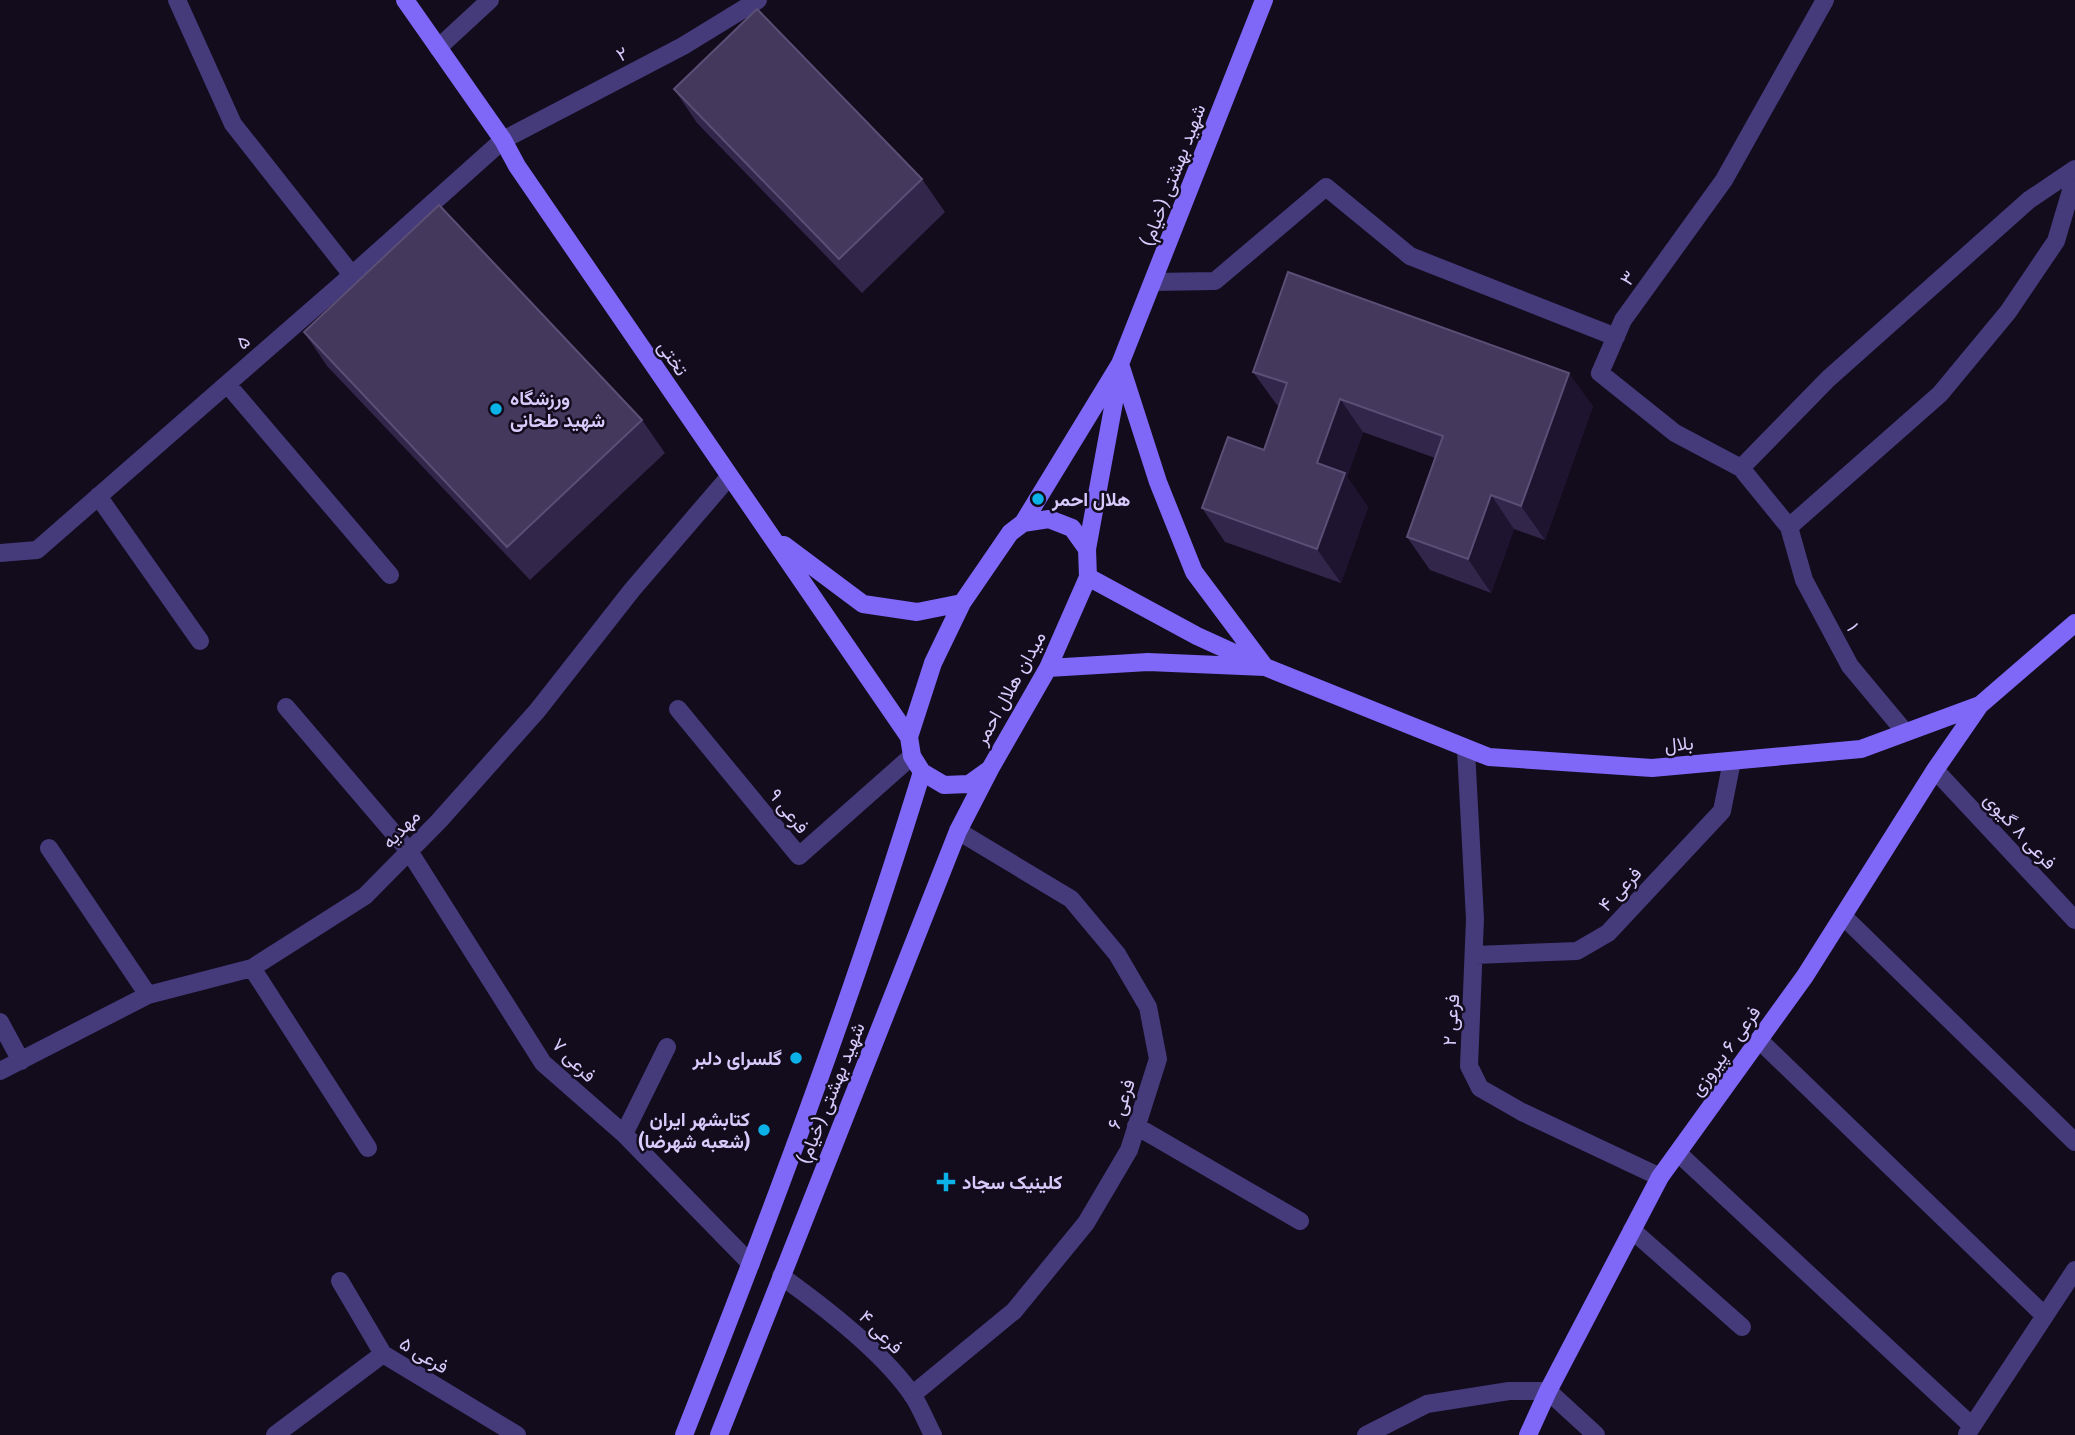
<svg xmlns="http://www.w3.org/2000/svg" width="2075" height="1435" viewBox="0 0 2075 1435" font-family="'Fira Sans',Vazirmatn,sans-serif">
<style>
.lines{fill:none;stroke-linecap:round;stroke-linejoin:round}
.street{stroke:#453a7a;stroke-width:18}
.secondary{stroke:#7f67f8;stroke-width:18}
.wall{fill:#32264a}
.shaded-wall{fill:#1e1430}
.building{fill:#44385d;stroke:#5b4f76;stroke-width:2}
.poi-dot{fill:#0bb2e8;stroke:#120c1d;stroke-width:2.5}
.labels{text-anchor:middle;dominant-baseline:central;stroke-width:5;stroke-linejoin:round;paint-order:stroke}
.street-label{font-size:19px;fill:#d8cbfc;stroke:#120c1d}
.poi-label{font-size:19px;font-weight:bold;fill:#d8cbfc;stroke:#120c1d;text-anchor:start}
</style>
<rect width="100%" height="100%" fill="#120c1d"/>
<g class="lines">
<!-- street -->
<path class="street" d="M 177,0 L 233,124 L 352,275
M 1825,0 L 1724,180 L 1623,320 L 1600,373 L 1675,433 L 1741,468 L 1789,527 L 1804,580 L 1850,666 L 1905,732
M 438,48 L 490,0
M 1153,282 L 1215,281 L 1326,187 L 1410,256 L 1616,337
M 227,384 L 390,575
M 1741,468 L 1828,379 L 2029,200 L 2075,169
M 98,496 L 200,641
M 1789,527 L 1940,394 L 2008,312 L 2056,241 L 2075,177
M 0,553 L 37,550 L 352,275 L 503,140 L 683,46 L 758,0
M 286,707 L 409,851 L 543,1063 L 624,1134 L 751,1264
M 678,709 L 799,856 L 912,756
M 1466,750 L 1475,919 L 1469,1066 L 1480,1088 L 1522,1112 L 1660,1177
M 1935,770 L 2075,920
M 49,848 L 148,995
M 1843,916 L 2075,1142
M 1475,955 L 1577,951 L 1608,933 L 1722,811 L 1732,761
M 252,968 L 368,1148
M 0,1022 L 21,1061
M 1759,1040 L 2045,1316
M 0,1071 L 148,995 L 252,968 L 365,896 L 439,821 L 537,711 L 632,590 L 728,478
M 1136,1126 L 1300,1221
M 624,1134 L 667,1047
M 1678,1153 L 1972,1426
M 1632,1230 L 1742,1327
M 781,1276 C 823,1306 884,1353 913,1396 C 921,1408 926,1422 933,1435
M 340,1281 L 383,1354 L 517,1435
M 912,1395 L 1014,1311 L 1086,1223 L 1129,1150 L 1158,1059 L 1148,1007 L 1117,954 L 1071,899 L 958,831
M 1967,1434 L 2075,1270
M 275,1435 L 383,1354
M 1366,1435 L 1427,1404 L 1509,1391 L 1548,1391 L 1596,1435"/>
<!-- secondary -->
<path class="secondary" d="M 405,0 L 503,140 L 517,166 L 909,737
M 1120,364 L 1158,482 L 1194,572 L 1265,667 L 1489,757 L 1652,768 L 1861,749 L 1980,705 L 2075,623
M 1049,519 L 1072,528 L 1087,549 L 1088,577 L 1048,668 L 990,769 L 969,784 L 944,785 L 922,772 L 912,756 L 909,737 L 933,663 L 962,603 L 1010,533 L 1023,523 Z
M 1023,523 L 1120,364 L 1264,0
M 784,545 L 863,604 L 917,612 L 962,603
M 1087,549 L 1119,375
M 1048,668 L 1148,662 L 1265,667 L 1197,636 L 1088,577
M 684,1435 C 770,1217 853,997 922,772
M 719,1435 L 958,831 L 990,769
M 1528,1435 L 1548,1391 L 1660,1177 L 1805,976 L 1935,770 L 1980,705"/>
</g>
<!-- wall -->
<path class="wall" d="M 674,89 L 922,179 L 945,212 L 862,293 L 697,123 Z
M 304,332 L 642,420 L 665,453 L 530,580 L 327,366 Z
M 1253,372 L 1593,406 L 1545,540 L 1514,529 L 1491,593 L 1430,570 L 1407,537 L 1435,458 L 1363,432 L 1347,477 L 1368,507 L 1341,583 L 1225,542 L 1202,508 L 1264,450 L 1279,406 L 1277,405 Z"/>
<!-- shaded-wall -->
<path class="shaded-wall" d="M 1569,373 L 1593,406 L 1545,540 L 1521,506 Z
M 1340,399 L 1363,432 L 1347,477 L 1368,507 L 1341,583 L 1317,549 L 1317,463 Z
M 1491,495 L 1514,529 L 1491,593 L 1468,559 Z"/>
<!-- building -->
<path class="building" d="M 757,9 L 922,179 L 839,259 L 674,89 Z
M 439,205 L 642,420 L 507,547 L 304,332 Z
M 1288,272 L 1569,373 L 1521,506 L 1491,495 L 1468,559 L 1407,537 L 1443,436 L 1340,399 L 1317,463 L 1345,473 L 1317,549 L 1202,508 L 1228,437 L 1264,450 L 1287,383 L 1253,372 Z"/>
<!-- markers -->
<g class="poi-dot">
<circle cx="496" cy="409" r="7"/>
<circle cx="1038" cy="499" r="7"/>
<circle cx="796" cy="1058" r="7"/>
<circle cx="764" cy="1130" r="7"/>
<path d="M942.5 1171.5h7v7h7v7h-7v7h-7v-7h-7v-7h7z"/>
</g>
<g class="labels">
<!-- street labels -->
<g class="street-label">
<text transform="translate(622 54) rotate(-27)">۲</text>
<text transform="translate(1173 175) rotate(-69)">شهید بهشتی (خیام)</text>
<text transform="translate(1628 278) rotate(-54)">۳</text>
<text transform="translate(243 342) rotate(-41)">۵</text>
<text transform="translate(673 358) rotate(56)">تختی</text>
<text transform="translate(1853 627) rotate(62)">۱</text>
<text transform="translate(1010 688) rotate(-61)">میدان هلال احمر</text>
<text transform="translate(1679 744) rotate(-5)">بلال</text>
<text transform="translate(789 811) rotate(51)">فرعی ۹</text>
<text transform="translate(401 829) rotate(-46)">مهدیه</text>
<text transform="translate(2020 831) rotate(47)">فرعی ۸ گیوی</text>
<text transform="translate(1620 889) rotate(-47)">فرعی ۴</text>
<text transform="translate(1451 1020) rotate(-86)">فرعی ۲</text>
<text transform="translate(1725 1051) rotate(-54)">فرعی ۶ پیروزی</text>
<text transform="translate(574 1060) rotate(45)">فرعی ۷</text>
<text transform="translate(831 1093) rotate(-68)">شهید بهشتی (خیام)</text>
<text transform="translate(1121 1104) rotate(-72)">فرعی ۶</text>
<text transform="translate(881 1332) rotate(45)">فرعی ۴</text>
<text transform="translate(424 1355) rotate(31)">فرعی ۵</text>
</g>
<!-- poi labels -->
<g class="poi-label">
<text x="510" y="398">ورزشگاه<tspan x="510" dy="22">شهید طحانی</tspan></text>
<text x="1052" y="499">هلال احمر</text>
<text x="782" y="1058" text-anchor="end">گلسرای دلبر</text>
<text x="750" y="1119" text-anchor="end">کتابشهر ایران<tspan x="750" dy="22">(شعبه شهرضا)</tspan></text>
<text x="962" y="1182">کلینیک سجاد</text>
</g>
</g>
</svg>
